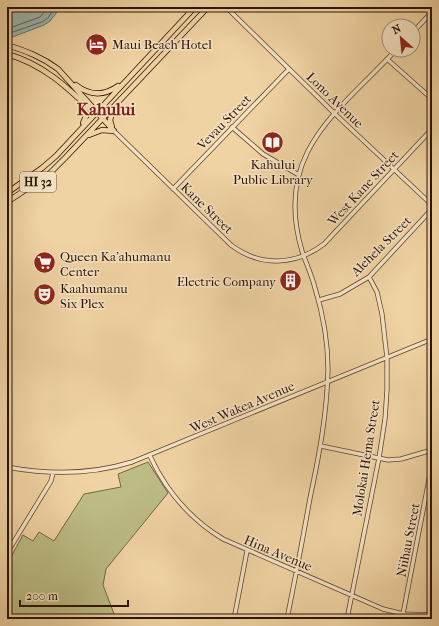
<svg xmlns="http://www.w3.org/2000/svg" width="439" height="626" viewBox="0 0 439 626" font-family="'IM FELL French Canon',serif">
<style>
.green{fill:#bcbc84;stroke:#726844}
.water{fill:#9cb6ae;stroke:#6e756a}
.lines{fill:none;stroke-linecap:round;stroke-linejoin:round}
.shore{stroke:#62655a;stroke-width:1}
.minor-casing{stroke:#5b442c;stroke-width:5}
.major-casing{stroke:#291405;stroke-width:6}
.minor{stroke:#f5e2c3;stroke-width:3.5}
.major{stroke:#f0d3a3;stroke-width:4.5}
.labels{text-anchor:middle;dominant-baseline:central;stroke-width:3;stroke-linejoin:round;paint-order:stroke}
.shield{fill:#f5e2c3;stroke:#66523e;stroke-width:1}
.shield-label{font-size:12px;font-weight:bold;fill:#291405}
.poi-label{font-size:13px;fill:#291405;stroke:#f5e2c3;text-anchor:start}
.street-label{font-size:13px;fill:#291405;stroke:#f5e2c3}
.district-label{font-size:17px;font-weight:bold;fill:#7a1f14;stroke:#f5e2c3}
</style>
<rect width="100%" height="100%" fill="#f0d3a3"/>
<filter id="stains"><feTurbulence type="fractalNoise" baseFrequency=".005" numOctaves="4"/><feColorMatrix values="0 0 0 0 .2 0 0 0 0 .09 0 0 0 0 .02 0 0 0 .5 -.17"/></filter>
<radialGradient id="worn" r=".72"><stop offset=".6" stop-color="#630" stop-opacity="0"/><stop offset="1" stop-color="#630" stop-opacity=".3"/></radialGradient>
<!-- green -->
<path class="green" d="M 148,462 L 168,493 L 106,569 L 103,585 L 116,619 L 7,619 L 7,564 L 23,535 L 33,541 L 39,532 L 54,541 L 84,494 L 121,487 L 118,474 Z"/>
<!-- water -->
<path class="water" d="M 7,7 L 61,7 L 50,21 L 44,25 L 10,38 L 7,38 Z"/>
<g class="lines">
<!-- shore -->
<path class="shore" d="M 7,29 L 40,17 L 49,7
M 7,34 L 42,22 L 48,18 L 55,7"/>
<defs>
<path id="minor" d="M 226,7 L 334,113 L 432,205
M 413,32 L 432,12
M 387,59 L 432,99
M 232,127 L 263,154 L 299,175
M 114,131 L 231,245 C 260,267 295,266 324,244 L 432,129
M 173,189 L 289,69
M 319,300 L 340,294 L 369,277 L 432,209
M 321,446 L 388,460 L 401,459 L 432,450
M 150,456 C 166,491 190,519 223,539 L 383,609 L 403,614 L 432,615
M 7,467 C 49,475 90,475 132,462 L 432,339
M 7,553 L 51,481 L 53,473
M 234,619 L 247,551
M 287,619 C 295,579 303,538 310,498 C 319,456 327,414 328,370 C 328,344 323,314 315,288 C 312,276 306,263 302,251 C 273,153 337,113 396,50
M 347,619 L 379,458 L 385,419 L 387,390 L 387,358 L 382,314 L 377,292 L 369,277
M 402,619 L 432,464"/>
<path id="major" d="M 7,45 C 26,51 42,57 58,69 L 114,131
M 7,54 C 42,64 65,85 91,110 L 96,112
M 76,85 C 90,96 104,96 118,86
M 82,104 L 87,114 L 83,123
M 112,127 L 110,120 L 113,110
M 89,135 L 102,130 L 114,131
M 7,193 L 42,168 L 56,156 L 195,7
M 7,202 L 48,175 L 66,157 L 208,7"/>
</defs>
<!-- minor casing -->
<use href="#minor" class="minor-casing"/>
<!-- major casing -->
<use href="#major" class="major-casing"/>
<!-- minor -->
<use href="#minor" class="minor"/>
<!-- major -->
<use href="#major" class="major"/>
</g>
<!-- icons -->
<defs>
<symbol id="hotel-disc" viewBox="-11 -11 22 22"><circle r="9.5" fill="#8f2418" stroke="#f5e2c3"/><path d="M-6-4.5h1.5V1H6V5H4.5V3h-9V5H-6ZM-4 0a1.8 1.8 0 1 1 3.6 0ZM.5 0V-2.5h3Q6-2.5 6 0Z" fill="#fff"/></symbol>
<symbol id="library-disc" viewBox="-11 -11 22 22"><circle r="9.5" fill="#8f2418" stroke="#f5e2c3"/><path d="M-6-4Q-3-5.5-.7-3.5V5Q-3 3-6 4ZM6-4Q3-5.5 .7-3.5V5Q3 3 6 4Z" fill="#fff"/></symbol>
<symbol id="supermarket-disc" viewBox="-11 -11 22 22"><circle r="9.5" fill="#8f2418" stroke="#f5e2c3"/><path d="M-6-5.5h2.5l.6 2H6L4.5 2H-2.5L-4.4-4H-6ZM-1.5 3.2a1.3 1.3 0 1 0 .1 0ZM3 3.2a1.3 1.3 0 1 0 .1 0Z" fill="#fff"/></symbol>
<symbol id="building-disc" viewBox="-11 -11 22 22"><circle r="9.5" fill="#8f2418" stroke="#f5e2c3"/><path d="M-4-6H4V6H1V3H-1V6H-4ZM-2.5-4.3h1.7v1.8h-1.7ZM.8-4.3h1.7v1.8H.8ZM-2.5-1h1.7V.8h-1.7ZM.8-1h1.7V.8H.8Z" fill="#fff"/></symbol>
<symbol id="theatre-disc" viewBox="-11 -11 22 22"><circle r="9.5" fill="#8f2418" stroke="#f5e2c3"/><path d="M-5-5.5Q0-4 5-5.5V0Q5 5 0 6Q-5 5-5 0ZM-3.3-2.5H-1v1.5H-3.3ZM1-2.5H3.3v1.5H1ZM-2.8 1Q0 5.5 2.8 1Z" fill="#fff"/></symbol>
</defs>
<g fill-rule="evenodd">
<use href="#hotel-disc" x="84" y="32" width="25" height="25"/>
<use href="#library-disc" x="260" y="130" width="25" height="25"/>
<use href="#supermarket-disc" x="32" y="250" width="25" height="25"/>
<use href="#building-disc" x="278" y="268" width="25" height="25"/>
<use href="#theatre-disc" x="32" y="282" width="25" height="25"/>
</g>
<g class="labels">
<!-- shield labels -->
<rect class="shield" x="20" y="172" width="36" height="20" rx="3"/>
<g class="shield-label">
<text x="38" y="182">HI 32</text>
</g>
<!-- poi labels -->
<g class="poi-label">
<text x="112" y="44">Maui Beach Hotel</text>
<text x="273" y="164" text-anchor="middle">Kahului<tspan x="273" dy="15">Public Library</tspan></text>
<text x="60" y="256">Queen Ka'ahumanu<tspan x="60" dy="15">Center</tspan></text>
<text x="276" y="281" text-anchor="end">Electric Company</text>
<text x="60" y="288">Kaahumanu<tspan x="60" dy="15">Six Plex</tspan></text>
</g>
<!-- street labels -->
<g class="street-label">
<text transform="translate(335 100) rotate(44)">Lono Avenue</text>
<text transform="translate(224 122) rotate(-46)">Vevau Street</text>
<text transform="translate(363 188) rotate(-47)">West Kane Street</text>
<text transform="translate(207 208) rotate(44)">Kane Street</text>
<text transform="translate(381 246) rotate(-45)">Alehela Street</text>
<text transform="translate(242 407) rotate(-23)">West Wakea Avenue</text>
<text transform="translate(366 458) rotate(-81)">Molokai Hema Street</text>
<text transform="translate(408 540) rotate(-79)">Niihau Street</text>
<text transform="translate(278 553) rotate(23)">Hina Avenue</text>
</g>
<!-- district labels -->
<g class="district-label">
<text x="106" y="109">Kahului</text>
</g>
</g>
<!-- margin -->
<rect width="439" height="626" fill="none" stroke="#f0d3a3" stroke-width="24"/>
<rect x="8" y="8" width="423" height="610" fill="none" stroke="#291405" stroke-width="2"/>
<rect x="12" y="12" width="415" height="602" fill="none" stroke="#291405"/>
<!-- north arrow -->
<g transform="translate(401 38) rotate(333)"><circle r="19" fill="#f5e2c3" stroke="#a39077"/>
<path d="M0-3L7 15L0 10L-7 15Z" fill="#8f2418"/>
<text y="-6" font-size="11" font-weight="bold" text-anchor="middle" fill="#291405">N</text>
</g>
<!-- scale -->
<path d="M20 600v6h108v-6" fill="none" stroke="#291405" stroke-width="2"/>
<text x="26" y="600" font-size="12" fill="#291405" stroke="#f5e2c3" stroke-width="3" paint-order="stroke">200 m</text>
<rect width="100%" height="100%" filter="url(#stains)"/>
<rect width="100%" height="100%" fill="url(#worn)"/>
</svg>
